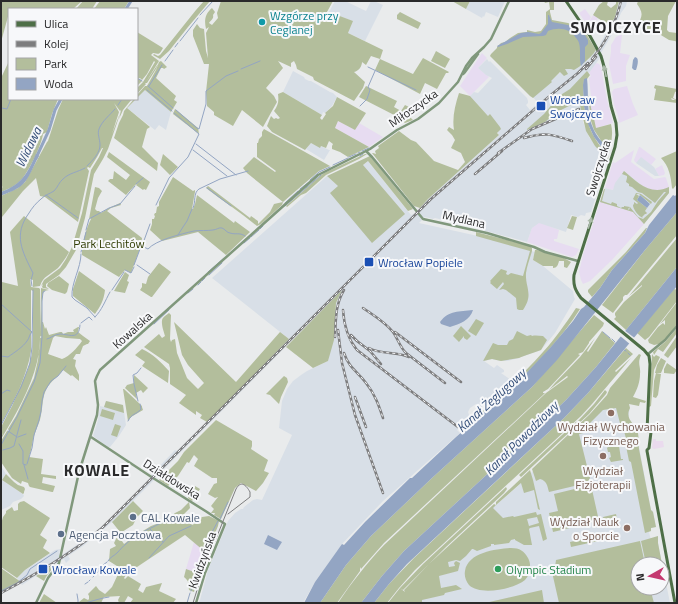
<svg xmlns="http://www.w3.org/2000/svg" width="678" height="604" viewBox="0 0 678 604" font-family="'Titillium Web',sans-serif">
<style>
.commercial{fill:#e7dcf1}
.built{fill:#d8dfe7;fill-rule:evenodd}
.medical{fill:#eadbee}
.green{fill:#b3be9c;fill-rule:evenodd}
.water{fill:#93a5c3}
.pier{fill:#e9ebec}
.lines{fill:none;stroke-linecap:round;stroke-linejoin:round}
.stream{stroke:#93a5c3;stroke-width:1}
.river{stroke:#93a5c3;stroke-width:3}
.tertiary{stroke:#80987c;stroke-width:2.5}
.secondary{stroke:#4e6f47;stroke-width:3}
.tram{stroke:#7d7d7e;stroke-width:1}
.rail-casing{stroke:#7d7d7e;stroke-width:2.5}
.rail{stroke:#f7f8fa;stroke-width:1;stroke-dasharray:3;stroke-linecap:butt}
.oneway{fill:#abbaa9}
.culture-dot{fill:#0f9aa8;stroke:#f7f8fa;stroke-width:1.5}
.transit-dot{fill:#1a4fb4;stroke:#f7f8fa;stroke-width:1.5}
.education-dot{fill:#8d6e63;stroke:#f7f8fa;stroke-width:1.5}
.service-dot{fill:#5c6f8a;stroke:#f7f8fa;stroke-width:1.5}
.leisure-dot{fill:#2e9e5b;stroke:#f7f8fa;stroke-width:1.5}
.labels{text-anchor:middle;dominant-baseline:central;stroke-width:4;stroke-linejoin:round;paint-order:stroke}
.culture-label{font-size:12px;fill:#0d838f;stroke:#f7f8fa;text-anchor:start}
.transit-label{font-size:12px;fill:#164399;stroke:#f7f8fa;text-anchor:start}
.street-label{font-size:12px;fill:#2a2a2b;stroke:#f7f8fa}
.park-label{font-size:12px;fill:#303c03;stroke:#f7f8fa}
.education-label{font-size:12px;fill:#785e54;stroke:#f7f8fa}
.service-label{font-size:12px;fill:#4e5e75;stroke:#f7f8fa;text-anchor:start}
.leisure-label{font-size:12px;fill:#27864d;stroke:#f7f8fa;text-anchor:start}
.water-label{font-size:13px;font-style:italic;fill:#354f79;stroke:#f7f8fa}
.district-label{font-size:16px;font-weight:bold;letter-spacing:1px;fill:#2a2a2b;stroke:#f7f8fa}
</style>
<rect width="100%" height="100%" fill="#e9ebec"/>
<!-- commercial -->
<path class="commercial" d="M 585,9 L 591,17 L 587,25 L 579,13 Z
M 593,15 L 598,18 L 590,31 L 587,26 Z
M 620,35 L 622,35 L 620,53 L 630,55 L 626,66 L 626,81 L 613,84 L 609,64 L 611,52 L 611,45 L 616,37 Z
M 482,53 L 487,58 L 478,68 L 489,77 L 470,96 L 460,86 Z
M 597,63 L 599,64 L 601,67 L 607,100 L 613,123 L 596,128 L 592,114 L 590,106 L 591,96 L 589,78 L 591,76 L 589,73 L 595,64 Z
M 627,86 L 633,104 L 638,115 L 619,123 L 618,116 L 614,105 L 612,92 L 614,89 Z
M 338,121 L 355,130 L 359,123 L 383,137 L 369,147 L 335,128 Z
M 639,147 L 640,147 L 656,159 L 651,165 L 641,158 L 637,163 L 635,162 L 634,160 Z
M 634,150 L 631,162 L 654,179 L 665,177 L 666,178 L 669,187 L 666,189 L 654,191 L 650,189 L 644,187 L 624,171 L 613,190 L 605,188 L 613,162 L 615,163 Z
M 662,165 L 665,173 L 664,175 L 659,176 L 655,169 Z
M 600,202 L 633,212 L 644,224 L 612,260 L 590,281 L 583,284 L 581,280 L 579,272 L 583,255 Z
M 539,222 L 559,230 L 557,239 L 554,239 L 554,241 L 579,249 L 576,255 L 572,257 L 527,242 L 532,228 Z
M 194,542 L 204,551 L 197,573 L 186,569 Z"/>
<!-- built -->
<path class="built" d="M 335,1 L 345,1 L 366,11 L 371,1 L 374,1 L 383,5 L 365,41 L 348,33 L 352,21 L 329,12 Z
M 470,1 L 505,1 L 498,17 L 486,12 L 484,17 L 483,16 L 482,18 L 466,9 Z
M 619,1 L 627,1 L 626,6 L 621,13 L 611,36 L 601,53 L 602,55 L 589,73 L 580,81 L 580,101 L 583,122 L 589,137 L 599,150 L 608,159 L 591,212 L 586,213 L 585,216 L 581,215 L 578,217 L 571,215 L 566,232 L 539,223 L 532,228 L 527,242 L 479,229 L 435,218 L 433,219 L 425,217 L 419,223 L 478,236 L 535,252 L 533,260 L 543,266 L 573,291 L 574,297 L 575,299 L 555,333 L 541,350 L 524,356 L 520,357 L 519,358 L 507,361 L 501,361 L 492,359 L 484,361 L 494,368 L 497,365 L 504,370 L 504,372 L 501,373 L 511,380 L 480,408 L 476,404 L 470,408 L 468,412 L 469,415 L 468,418 L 469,419 L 457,430 L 460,433 L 383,501 L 343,543 L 315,582 L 303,603 L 198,603 L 200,600 L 208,570 L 226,526 L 228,521 L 235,513 L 241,509 L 243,509 L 244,507 L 253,500 L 257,499 L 262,500 L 292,435 L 279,428 L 282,401 L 287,389 L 293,381 L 301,375 L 307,371 L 328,361 L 336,303 L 339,293 L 155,478 L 151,476 L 153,473 L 175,450 L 177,451 L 207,422 L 248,381 L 289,339 L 212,278 L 327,176 L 337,185 L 339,186 L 368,161 L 411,215 L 416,213 L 428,199 L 499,135 L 488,116 L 470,96 L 474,92 L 478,93 L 492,78 L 486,75 L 478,68 L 487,59 L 489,62 L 490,61 L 527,98 L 528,101 L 528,103 L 526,105 L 530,110 L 538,103 L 532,96 L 547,84 L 564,69 L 588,60 L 596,50 L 597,51 L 599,49 L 600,46 L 600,44 L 615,17 Z
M 293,71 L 304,77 L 305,79 L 309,81 L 311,81 L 330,92 L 333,93 L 337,97 L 332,106 L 325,113 L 323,112 L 322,115 L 283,92 Z
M 145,89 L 171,112 L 166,130 L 159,125 L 155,130 L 127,108 L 136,99 L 137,99 L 137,98 Z
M 311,143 L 320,147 L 321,146 L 329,150 L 330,150 L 324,160 L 306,149 Z
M 641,157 L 654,167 L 659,176 L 655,176 L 636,163 Z
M 624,171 L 644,187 L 650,189 L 654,191 L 666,189 L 669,187 L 669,193 L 644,224 L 633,212 L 600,202 L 605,188 L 613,190 L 615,183 Z
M 608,397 L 630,408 L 629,412 L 629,419 L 638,433 L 639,447 L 651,510 L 653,511 L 656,527 L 651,528 L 651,531 L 649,532 L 652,544 L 658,543 L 670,603 L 415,603 L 412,584 L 490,510 L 517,487 L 533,471 L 591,417 ZM 638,564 L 662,564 L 662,588 L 638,588 Z
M 106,401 L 123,405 L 126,425 L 119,436 L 110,447 L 108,447 L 93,436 L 98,420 L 100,406 L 104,407 Z
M 1,466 L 6,474 L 2,480 L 23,494 L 24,496 L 21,499 L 13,502 L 10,506 L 1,510 Z
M 150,478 L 154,480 L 112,522 L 83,546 L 68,556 L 70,559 L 66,563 L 64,559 L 55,564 L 54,564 L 22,585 L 17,578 L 25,570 L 55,550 L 60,549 L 59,557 L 91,535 L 106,523 Z"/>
<!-- medical -->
<path class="medical" d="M 653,439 L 656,439 L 656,441 L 663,441 L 664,447 L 654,449 L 652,448 Z"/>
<!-- green -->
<path class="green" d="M 1,1 L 82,1 L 73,9 L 9,9 L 9,13 L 1,42 Z
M 83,1 L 97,1 L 92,9 L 76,9 Z
M 100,1 L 129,1 L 124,9 L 94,9 Z
M 204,1 L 210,1 L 188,27 L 169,51 L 160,59 L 153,55 L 154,54 L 158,56 L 160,55 L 196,10 Z
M 221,1 L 333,1 L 327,12 L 329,12 L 353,21 L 348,33 L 383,50 L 380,59 L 413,74 L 423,58 L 449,72 L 448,73 L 446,73 L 437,89 L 425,83 L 420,94 L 375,70 L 380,59 L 371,56 L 366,65 L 362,62 C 362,66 359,71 354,72 L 365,82 L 363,88 L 354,101 L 314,80 L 313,77 L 297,69 L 296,65 L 294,61 L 291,63 L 291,67 L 278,61 L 283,68 L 266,88 L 274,96 L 277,102 L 263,127 L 242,110 L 233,126 L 214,115 L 214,112 L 207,106 L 206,92 L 209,64 L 204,64 L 193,36 L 193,30 L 197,24 L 200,28 L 204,29 L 206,51 L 208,58 L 206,33 L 209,27 L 206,29 C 204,20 205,14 212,8 L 215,12 L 213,15 C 214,19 211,20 209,23 L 212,25 L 218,18 L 217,13 Z
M 452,1 L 470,1 L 466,9 Z
M 544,1 L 554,1 L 554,10 L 550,10 L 550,12 L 552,20 L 568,23 L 584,30 L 596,50 C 593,55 589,58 585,62 C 581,65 578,68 574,70 L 571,69 L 565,69 L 568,74 L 564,76 L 560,72 L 551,81 L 552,82 L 533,98 L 530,96 L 490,56 L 491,54 L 497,48 L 497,47 L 501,43 L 505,42 L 510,38 L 518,33 L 527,32 L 527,30 L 535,32 L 541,31 L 546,24 L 546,12 L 550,9 L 549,2 L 545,3 Z
M 604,1 L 608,1 L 607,5 L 611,8 L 616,4 L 616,1 L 619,1 L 615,17 L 610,26 L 593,15 L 599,5 Z
M 638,1 L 676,1 L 668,16 L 667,30 L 669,32 L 677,33 L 677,42 L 675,41 L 669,40 L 656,32 L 640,28 C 637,17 647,18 637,4 Z
M 400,12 L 421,23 L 418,29 L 397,19 L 397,15 Z
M 137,32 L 163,48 C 159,55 160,54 153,53 L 151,55 L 159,61 L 146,82 L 158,64 L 156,69 L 147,83 L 145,83 L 146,84 L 137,94 L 137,88 L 143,82 L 155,62 L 154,61 L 147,74 L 142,80 L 140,78 L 138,78 L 142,81 L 137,86 Z
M 436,51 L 450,59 L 445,68 L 431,61 Z
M 9,61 L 9,99 L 58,99 L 52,114 L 47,132 L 43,134 C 42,144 28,174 20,181 C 14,187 8,189 1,192 L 1,188 L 3,187 L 1,186 L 1,78 Z
M 161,61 L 167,67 L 164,69 L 163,68 L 161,68 L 156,78 L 176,96 L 174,100 L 177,102 L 171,112 L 145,90 L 137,98 L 137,95 L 145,86 L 147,86 L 156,70 L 159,62 Z
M 587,71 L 590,75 L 587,79 L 584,79 C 582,108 586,131 606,153 L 600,139 L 594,130 L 591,121 L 588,96 L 589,96 L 592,113 L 593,114 L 596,128 L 611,124 C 614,136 610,147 608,159 L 595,146 L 586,131 L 579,101 L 557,112 L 545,122 L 527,130 L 527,129 L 544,114 L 559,96 L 570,89 Z
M 655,85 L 677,89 L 677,91 L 675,92 L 673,98 L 675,99 L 673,99 L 672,98 L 671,99 L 673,100 L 676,99 L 677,99 L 677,103 L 654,100 L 656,89 L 654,88 Z
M 366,86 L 397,101 L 394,107 L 401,111 L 405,105 L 409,107 L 406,113 L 413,120 L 405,123 L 398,117 L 359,97 Z
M 283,92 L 322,115 L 320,118 L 322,120 L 326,114 L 325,113 L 333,106 L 337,97 L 366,113 L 355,130 L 338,121 L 335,128 L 369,147 L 348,157 L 340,152 L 332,149 L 332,146 L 333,144 L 329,141 L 326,148 L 321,146 L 320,148 L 311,143 L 305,150 L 272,132 L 267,126 L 271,116 L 274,119 L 276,118 L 278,119 L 280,118 L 274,111 C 278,105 279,102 278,94 Z
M 459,93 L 470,96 L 488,116 L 490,114 L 500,127 L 501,129 L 497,133 L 499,135 L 428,199 L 420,208 L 414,206 L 372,153 L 373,153 L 376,154 L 375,151 L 379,148 L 378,146 L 399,131 L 411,140 L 416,142 L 434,161 L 458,170 L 465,162 L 461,153 L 451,148 L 455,140 L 452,135 L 447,130 L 449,127 L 454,130 C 452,118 455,105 459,93 Z
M 63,99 L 132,99 L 123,110 L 119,119 L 121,110 L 120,111 L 114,103 L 119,112 L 112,134 L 120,113 L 118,120 L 108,149 L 103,159 L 94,174 L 85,218 L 76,250 L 66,267 L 59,275 L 46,284 L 46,287 L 49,289 L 43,288 L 42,287 L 43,284 L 41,286 L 44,280 L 60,268 L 66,259 L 72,247 L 82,213 L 91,170 L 99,157 L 103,148 L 102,148 L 97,157 L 90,168 L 88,167 L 87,168 L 89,171 L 78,222 L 45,197 L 40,196 L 36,178 L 23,191 L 2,217 L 1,216 L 1,196 L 18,188 L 25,182 L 47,142 L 48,141 L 58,110 Z
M 134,99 L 136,99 L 127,108 L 150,127 L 147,129 L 142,147 L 158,163 L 157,171 L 114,138 L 119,123 L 123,115 L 124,111 Z
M 175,109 L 198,128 L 199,134 L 173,114 Z
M 264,129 L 330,166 L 319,171 L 283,202 L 282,205 L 261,224 L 257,226 C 241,213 223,201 206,188 L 208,186 L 250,218 L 251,216 L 258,221 L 258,224 L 270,212 L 274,204 L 283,202 L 247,173 L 243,168 L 254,157 L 275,172 L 276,171 L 257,157 L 257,143 L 258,143 L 259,139 L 262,136 L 262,132 Z
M 677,151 L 677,184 L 673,189 L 672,188 C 671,177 669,166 661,158 Z
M 109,152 L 150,182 L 146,190 L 144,189 L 143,190 L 136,185 L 138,182 L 126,195 L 108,181 L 110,179 L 113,179 L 114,171 L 126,180 L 130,175 L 107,157 Z
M 163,154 L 178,167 L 170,175 L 160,165 Z
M 365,154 L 367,154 L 359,159 L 326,175 L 306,193 L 301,195 L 287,207 L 286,206 L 319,177 L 324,173 Z
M 370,156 L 413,209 L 408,211 L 368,161 L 363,165 L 405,214 L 372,243 L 330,193 L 338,186 L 327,176 Z
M 624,171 C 637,182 650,196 669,187 L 669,193 L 644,224 L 633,212 L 600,202 L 604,189 L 605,189 L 602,201 L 611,204 L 612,202 L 617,204 L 617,206 L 621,208 L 622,207 L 624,207 L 624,206 L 630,207 L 628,209 L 629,210 L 630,207 L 638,217 L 643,219 L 651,212 L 658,201 L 666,192 L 664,192 L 655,203 L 642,193 L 638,192 L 632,187 L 629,186 L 629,184 L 626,182 L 627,178 L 627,176 L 622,174 Z
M 173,177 L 193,191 L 195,190 L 195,192 C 194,196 193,204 192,209 L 193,209 L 195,204 L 197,195 L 234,223 L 235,221 L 250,232 L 226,255 L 198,232 L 162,241 L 150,230 L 152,224 L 152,219 L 154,219 L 155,216 L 154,215 L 155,213 L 156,213 L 157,207 L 159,206 L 159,202 Z
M 95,187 L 99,188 L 102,191 L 98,198 L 95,209 L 97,211 L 99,211 L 101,213 L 109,208 L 120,203 L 121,205 L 111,208 L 107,211 L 142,238 L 141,246 L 131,273 L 125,270 L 119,277 L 82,255 C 81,246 87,226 91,219 L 91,218 L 89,219 Z
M 636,193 L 641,194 L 652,202 L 651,204 L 639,194 L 636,194 L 639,196 L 637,200 L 647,208 L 645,211 L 647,213 L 646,214 L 645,214 L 642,217 L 643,218 C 638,216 633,209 633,205 L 634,204 L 634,202 L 637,204 L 638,203 L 633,199 Z
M 677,212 L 677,235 L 629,293 L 627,295 L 625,295 L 623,297 L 623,300 L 613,313 L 602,305 L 645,250 Z
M 24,216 L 69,252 C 66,258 62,263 58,268 C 50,275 43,276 40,286 L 33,287 L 33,280 L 30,279 L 31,287 L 39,288 L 40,289 C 40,296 40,305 40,313 C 40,329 41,346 37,362 C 31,388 15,416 1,439 L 1,437 L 3,433 L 1,436 L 1,427 L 12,406 L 28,369 L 32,354 L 33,337 L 34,337 L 33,337 L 33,291 L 31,290 L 31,351 C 27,376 14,402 1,424 L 1,277 L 2,282 L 18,286 L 10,232 Z
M 572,216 L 577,217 L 573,230 L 567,228 Z
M 646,228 L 647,228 L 645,233 L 612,270 L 600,288 L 592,297 L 588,292 L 588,290 L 626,252 Z
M 476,232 L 530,246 L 532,248 L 532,251 C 530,258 527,266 526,273 C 525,288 534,294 523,310 L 519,310 L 517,309 L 516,298 L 506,290 L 503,289 L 499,290 L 504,284 L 503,282 L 497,289 L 490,283 L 491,282 L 490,281 L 501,269 L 507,271 L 506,274 L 508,275 L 511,273 L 523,276 L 530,251 L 476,236 Z
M 677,238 L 677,267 L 626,330 L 614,319 L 616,317 L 615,315 L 615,313 L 624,302 L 642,286 L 642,285 L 629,296 Z
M 535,250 L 537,250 L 562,257 L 571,262 L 567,268 L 564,267 L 564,261 L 559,261 C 558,265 557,268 553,268 L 553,266 L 543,266 L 533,260 Z
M 159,263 L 171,272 L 152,297 L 151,297 L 140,290 L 142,287 L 142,283 L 146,284 L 148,277 Z
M 79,271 L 105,290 C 104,300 100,307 95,314 L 73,296 L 73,289 Z
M 125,272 L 129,275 L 127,281 L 129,282 L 125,293 L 114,291 Z
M 59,276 L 69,284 L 67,292 L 65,294 L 52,290 L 47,286 L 48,283 Z
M 41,288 L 49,290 L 44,291 C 40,300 42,312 42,322 L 43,322 L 45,329 L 46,327 L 49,335 L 60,332 L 62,332 L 63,334 L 68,332 L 74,332 L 73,330 L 78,327 L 79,327 L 78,332 L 83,336 L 90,341 L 88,344 L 87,344 L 83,346 L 80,354 L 76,354 L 73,359 L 76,360 L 75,366 L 79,375 L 79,381 L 72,375 L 71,376 L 63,370 C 58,377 51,381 47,388 C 42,397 43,406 41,415 C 40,422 37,427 35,433 C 32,441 32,449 29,457 L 43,459 L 41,474 L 56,476 L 56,479 L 43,477 L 42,483 L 55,486 L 53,492 L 52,492 L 30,487 L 29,486 L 28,483 L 22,481 L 21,484 L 12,478 L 1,462 L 1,441 L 7,431 L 9,431 L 8,429 L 16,416 L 34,378 L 38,360 L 40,338 L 42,337 L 40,336 ZM 55,336 L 66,338 L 80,339 L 82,341 C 77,348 70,356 62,359 L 48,354 L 53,338 Z
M 674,289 L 677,290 L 677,301 L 649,337 L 645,340 L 637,333 Z
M 342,290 L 336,303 L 334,340 L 328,361 L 313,368 L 286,347 Z
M 677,302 L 677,324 L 669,335 L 659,344 L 654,345 L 649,343 L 648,340 L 658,327 L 663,323 L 665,325 L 665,320 L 660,324 Z
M 576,308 L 580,309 C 554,350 515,385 479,417 L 478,415 C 500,395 523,375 543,352 C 555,339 566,323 576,308 Z
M 169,313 L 171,315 L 170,339 L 171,342 L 172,340 L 175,339 L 177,353 L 187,378 L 198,389 L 204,383 L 188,365 L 182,355 L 174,322 L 236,382 L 280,332 L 289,339 L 248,381 L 207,422 L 200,418 L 202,415 L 196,411 L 196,415 L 179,403 L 186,395 L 170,384 L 170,368 L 169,364 L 144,347 L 159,334 L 162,338 L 165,336 C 164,332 160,322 163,318 C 164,316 167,315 169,313 Z
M 594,315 L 604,323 L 603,326 L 589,342 L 589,343 L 583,352 L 578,354 L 580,355 L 548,389 L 543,392 L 543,393 L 545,393 L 542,396 L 384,543 L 361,569 L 360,567 L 360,571 L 337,603 L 320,603 L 346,565 L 371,536 L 432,478 L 532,387 Z
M 476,319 L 484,323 L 476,336 L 468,331 Z
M 461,326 L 471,336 L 467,340 L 464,338 L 464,336 L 459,342 L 453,336 Z
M 677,328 L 677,333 L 663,352 L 658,349 L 654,355 L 653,352 L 665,342 Z
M 517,331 L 527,336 L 531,335 L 532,336 C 536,335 539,336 543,336 L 547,340 L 541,350 C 534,353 525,355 519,358 L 501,361 L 492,359 L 483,361 L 493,343 L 498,345 L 507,345 L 509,341 L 513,339 Z
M 602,331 L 615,343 L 596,367 L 566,400 L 508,455 L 404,551 L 382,576 L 361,603 L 338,603 C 352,582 367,563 384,545 L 546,393 L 568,377 L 567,376 L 549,390 L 555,383 L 580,357 L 595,338 L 587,351 L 588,352 Z
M 677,336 L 677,346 L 668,358 L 664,355 Z
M 626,348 L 633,354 L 615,371 L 616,372 L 631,358 L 592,404 L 581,416 L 415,570 L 399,588 L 387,603 L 374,603 L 389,584 L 414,558 L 564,418 L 588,393 Z
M 142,349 C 153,354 161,362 169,371 L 168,383 L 142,366 L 145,362 L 135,355 Z
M 639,354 L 641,355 C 637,364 641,366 640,374 C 640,382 637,390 633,397 L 646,401 L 645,403 L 640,402 L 639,406 L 629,404 L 630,408 C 624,420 636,423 638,433 C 639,438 638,444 639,449 C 643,470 647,490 651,510 L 653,512 L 656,527 L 651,528 L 651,531 L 645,533 L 631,462 L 629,461 L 626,446 L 628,446 L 624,431 L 623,431 L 622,427 L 621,427 L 616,408 L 603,410 L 590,423 L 592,431 L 579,434 L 590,478 L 587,483 L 549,492 C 547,485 547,481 540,479 L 536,481 L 532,469 L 590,414 L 607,395 L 610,388 L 633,361 Z
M 652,354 L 654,357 L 656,355 L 660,357 L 654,370 L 651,406 L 649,407 Z
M 661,358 L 666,361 L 661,373 L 655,373 L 657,365 Z
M 667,363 L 677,370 L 674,374 L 664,373 L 664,369 Z
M 656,373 L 661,374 L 658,395 L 656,398 L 653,397 L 654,381 Z
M 134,375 L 148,388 L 143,393 L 141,390 L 136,393 L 137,399 L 125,388 L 127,385 L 134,383 Z
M 284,376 L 287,378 L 288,382 L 281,397 L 279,404 L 270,395 L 266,394 Z
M 123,389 L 124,389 L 142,406 L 142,407 L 143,410 L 131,417 L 128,421 Z
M 605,390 L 607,392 L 606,394 L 589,414 L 521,477 L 519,475 L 576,422 L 578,421 L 594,404 Z
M 106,401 L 123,405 L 124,413 L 104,407 Z
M 102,409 L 115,413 L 113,420 L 100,416 Z
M 216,420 L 252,441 L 252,446 L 251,449 L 268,460 L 264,471 L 269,473 L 263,483 L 256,491 L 241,483 L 235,488 L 221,519 L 214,515 L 215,513 L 211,513 L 214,509 L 211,506 L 218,497 L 215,498 L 208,494 L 214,484 L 217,483 L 217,478 L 212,478 L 194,466 L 198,459 L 194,455 L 189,463 L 187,462 L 178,476 L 168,486 L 159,480 L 178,461 L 184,452 Z
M 115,424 L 121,426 L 117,437 L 111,435 Z
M 618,444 L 620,446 L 619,446 L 621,459 L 623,459 L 623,460 L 611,462 L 609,458 L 611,457 L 610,452 L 608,452 L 607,448 L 609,446 Z
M 530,470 L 533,480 L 540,510 L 538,509 L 534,490 L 524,493 L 521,483 L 496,505 L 496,502 Z
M 6,474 L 14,482 L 18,485 L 24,487 L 25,489 L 24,492 L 24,493 L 23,494 L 2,480 Z
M 591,485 L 599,521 L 553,532 L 549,513 L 558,511 L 554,494 Z
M 195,486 L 200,489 L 192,501 L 188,498 Z
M 506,487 L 507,489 L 504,493 L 446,547 L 403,590 L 400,588 L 423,564 Z
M 24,501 L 50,518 L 40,535 L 47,540 L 43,548 L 50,553 L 25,570 L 17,578 L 1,567 L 1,524 L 3,517 L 6,513 L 6,511 L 12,507 L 14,511 L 18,510 L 18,504 L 20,502 Z
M 133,501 L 143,511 L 137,517 L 133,525 L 122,532 L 120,532 L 112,522 Z
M 189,502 L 190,508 L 184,514 L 192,525 L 194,524 L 191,522 L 192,521 L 195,523 L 202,517 L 209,516 L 219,521 L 218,526 L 204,560 L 201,559 L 204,551 L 185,535 L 128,573 L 109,561 L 110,549 L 116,546 L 114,543 L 118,535 L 124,544 L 133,537 L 151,526 L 167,520 L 175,513 L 181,510 Z
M 494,504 L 496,505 L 493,508 L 503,518 L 513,516 L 514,517 L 536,512 L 537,515 L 541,514 L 547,539 L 543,541 L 539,526 L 530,528 L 529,529 L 532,545 L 524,545 L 515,540 L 515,539 L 511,540 L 509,543 L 494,545 L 494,544 L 491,544 L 491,546 L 477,551 L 473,549 L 472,549 L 466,556 L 460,561 L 456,560 L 448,562 L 449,567 L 455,566 L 454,563 L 456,561 L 460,563 L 458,571 L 439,576 L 441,588 L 456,585 L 462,589 L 445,593 L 444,595 L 422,600 L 422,603 L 388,603 L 400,588 L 405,592 L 404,590 L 407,587 L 429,564 ZM 537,517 L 539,523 L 529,526 L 527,519 Z
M 616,514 L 617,519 L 604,522 L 603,517 Z
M 596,536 L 598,541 L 571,547 L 570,542 Z
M 658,536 L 658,543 L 662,564 L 646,564 L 641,541 Z
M 640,541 L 645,564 L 638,564 L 638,588 L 650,588 L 654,603 L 559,603 L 552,572 L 555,567 L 556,560 Z
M 511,548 C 520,548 524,551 528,558 C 532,565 530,575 525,580 C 514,589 480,596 469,585 C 466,581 464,576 465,571 C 468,552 497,549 511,548 Z
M 201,562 L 205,563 L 200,579 L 197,579 L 194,592 L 189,590 C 188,583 190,582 184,577 L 186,569 L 197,573 Z
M 54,564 L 55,565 L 46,577 L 44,581 L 36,576 Z
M 1,568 L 21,582 L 1,592 Z
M 120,570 L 126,575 L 124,578 L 125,579 L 128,576 L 141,584 L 138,590 L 143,593 L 146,587 L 162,583 L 159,591 L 176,599 L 173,603 L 130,603 L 133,599 L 128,596 L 124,603 L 119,603 L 118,600 L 120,596 L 104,597 L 101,603 L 79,602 L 84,598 L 88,600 L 89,599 L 89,596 L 88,594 L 96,586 L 99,590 L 105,594 L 112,587 Z
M 542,590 L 544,603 L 485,603 Z
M 44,594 L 57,603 L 39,603 Z"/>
<!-- water -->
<path class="water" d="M 548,15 L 549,15 L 551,20 L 552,22 L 573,26 L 579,29 L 585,35 L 588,40 L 588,44 L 585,47 L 585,61 L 581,66 C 579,59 581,50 579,43 C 579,42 577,39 576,38 C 570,28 558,27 548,31 L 546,35 L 543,36 L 523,37 L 507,44 L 498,47 L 497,46 L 521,33 L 528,32 L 539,34 L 541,33 L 548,24 Z
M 635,57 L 637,58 C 639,61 637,67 636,70 L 634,70 L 632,68 L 633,60 Z
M 587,78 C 589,95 586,113 593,128 C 596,136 603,143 608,149 L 606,153 L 594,137 L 588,124 L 584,106 L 583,85 L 584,79 Z
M 36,154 L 39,156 C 34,164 29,180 21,186 C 16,190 7,193 1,196 L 1,192 C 22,184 27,174 36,154 Z
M 677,194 L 677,212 L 645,250 L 557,360 L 532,387 L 432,478 L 371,536 L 346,565 L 320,603 L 304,603 L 315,582 L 342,544 L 344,545 L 365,522 L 410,478 L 412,478 L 456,437 L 517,383 L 550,348 L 573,321 L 581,309 L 584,307 L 600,288 L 612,270 L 645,233 L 649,225 L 673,195 L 675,196 Z
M 640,195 L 650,204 L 647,208 L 637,200 Z
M 677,267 L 677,286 L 588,393 L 564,418 L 407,564 L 389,584 L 374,603 L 361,603 L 382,576 L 404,551 L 508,455 L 566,400 L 596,367 Z
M 473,310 C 470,320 460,324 450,327 L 441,324 L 440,322 C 449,310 459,312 473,310 Z
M 268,535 L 282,542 L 277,550 L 264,544 Z"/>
<!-- pier -->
<path class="pier" d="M 624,330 L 636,339 L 631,345 L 619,335 Z"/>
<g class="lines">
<!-- stream -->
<path class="stream" d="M 200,15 L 213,1
M 180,41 L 198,18
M 175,47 L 178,43
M 165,61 L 173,50
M 368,67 L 416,90
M 241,69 L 260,61
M 137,79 L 139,79 L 142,81
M 148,86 L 173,108
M 149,86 L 162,65
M 147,90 L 172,111
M 118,105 L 122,99
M 360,106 L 367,99 L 370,90 L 368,87 L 375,71
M 2,108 L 7,109 L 11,99
M 176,110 L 197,128 L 199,129 L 206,104 L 206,91 L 226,76 L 238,71
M 196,144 L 236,175
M 193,150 L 227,176
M 362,151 L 369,148
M 358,153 L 360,152
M 360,156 L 363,154
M 349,157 L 356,154
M 333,165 L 348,158
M 87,166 C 93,160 100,153 100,145 C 100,139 97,134 99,129 C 102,121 110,115 115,109
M 310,180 L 319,172 L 330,167
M 136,184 L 143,178
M 207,188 L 231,206
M 300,189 L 309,182
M 46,195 L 78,218
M 285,203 L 298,191
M 156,205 L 169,178 L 188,157 L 199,134 L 174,113
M 285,206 L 321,175
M 193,208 C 196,202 193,193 199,189 L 220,179 L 248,171
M 260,229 L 263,226
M 86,230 L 89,219 L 109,208 L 120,204 L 135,186
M 178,235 L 183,227 L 187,221 L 192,209
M 251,237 L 259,230
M 244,243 L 250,238
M 142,246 L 150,224
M 144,247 L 148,249 C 156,240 181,234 194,231 C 200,230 207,231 213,230 C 216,230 219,227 222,228 C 225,229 227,233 230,233 C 236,235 239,232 245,236
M 81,252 L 86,232
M 81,254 C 81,268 71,283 72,297 L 75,300 L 87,308 L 95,317
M 134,265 L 140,249
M 137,265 L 150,274
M 125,270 L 131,273 L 134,267
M 208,272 L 224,258
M 209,275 L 222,263
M 202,281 L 205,278
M 198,285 L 201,282
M 32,286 L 31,280 L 33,273 C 22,251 13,235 29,213 C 32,208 36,203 41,199 C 45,195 49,194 54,191 C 58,187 59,182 63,179 C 69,173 78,172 85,168
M 112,290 L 124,272
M 188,293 L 193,289
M 1,304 L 32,332 C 29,335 30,337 27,341 C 23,347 15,352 8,357 L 1,356
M 95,317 C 102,310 105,301 110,292
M 81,323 L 89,317 L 92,320
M 154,324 L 169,310
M 603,332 L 610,338
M 47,339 C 51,338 55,334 60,334 C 69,334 79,341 80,325
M 612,339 L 615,342
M 624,350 L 626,351
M 628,353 L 630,355
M 1,394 L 7,390 L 10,391
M 138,401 L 134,384 L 133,375 L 137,373 L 141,368
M 128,421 C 132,413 136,415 141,409 L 140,404
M 1,425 L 8,412 L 21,387 L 30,363 L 32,347 L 33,290
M 1,426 L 2,427
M 8,431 L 17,437
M 18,437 L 26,434
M 19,444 L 23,451 L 23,464 L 26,465
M 1,445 L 17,417 L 34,382 L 40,363 L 42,337 L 42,301 L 43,292 L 45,291
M 3,450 L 10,448 L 14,446 L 21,420
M 27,464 L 32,448 L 34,435 L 39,420 L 41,411 L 42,401 L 44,392 L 51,381 L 58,376 L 66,366
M 24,465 L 28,479
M 220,519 L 228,502
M 150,529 L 163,542
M 203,549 L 218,521
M 149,558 L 169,536 L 191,526
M 108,561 C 110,557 114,556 117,553 C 120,550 123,546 126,544 C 133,537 144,531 153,527 C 160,523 166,522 172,516
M 93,577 L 98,572 L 98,569 L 107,562
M 89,581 L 90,580
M 85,584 L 88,582
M 1,591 L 17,583 L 27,575 L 30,569 L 57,551
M 191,591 L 196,573
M 77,594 L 78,600 L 78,602
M 79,603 L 80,603
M 85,603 C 93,601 101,598 109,597
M 187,603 L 190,593"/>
<!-- river -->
<path class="river" d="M 126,9 L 131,1
M 36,158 L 49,130 L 55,110 L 61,99"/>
<!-- tertiary -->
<path class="tertiary" d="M 463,74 L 465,72 L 478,54
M 366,151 L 372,157 L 423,219 L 487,233 L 534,247 L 545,252 L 578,261
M 648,354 L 665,340 L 677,326
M 91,437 L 153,478 L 207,512 L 225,524 L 205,573 L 196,603
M 36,603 L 48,578 L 59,563 L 79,472 L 97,415 L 98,405 L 95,381 L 97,376 L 100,370 L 318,175 L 370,149 L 397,130 L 418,119 L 439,103 L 458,82 L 466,66 L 472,58 L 484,47 L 491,39 L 509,1"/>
<!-- secondary -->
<path class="secondary" d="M 566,1 L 590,36 L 601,56 L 605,70 L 611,106 L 616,123 L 617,135 L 615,147 L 574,275 C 573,285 575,290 581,298 L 644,350 L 649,356 L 650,364 L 647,431 L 651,431 L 651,432 L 649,448 L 647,450 L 647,451 L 675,603"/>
<!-- tram -->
<path class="tram" d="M 193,603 L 203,571 L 236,489 C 241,480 246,485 250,492 L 250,497 L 228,514"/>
<defs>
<path id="rail" d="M 592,59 C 606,42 616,23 621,1
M 586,69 L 596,57
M 524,138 C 545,132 552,134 572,141
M 498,153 L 532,129 L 579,109
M 475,174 L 502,151
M 363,308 C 373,315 385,322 393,332 C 398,339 400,347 406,353 L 445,383
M 343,310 C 344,325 347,338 357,350 L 458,427
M 338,330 L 342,363 L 355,415 L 383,493
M 395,332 L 461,382
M 351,335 L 357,341 L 370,351 L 381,364
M 335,337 C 336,320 335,305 344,290
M 369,348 C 382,355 396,351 409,357
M 344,353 C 349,368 357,371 366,383 C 375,394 379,406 383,418
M 355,397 L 366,427
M 1,593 C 36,574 71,554 102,528 L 431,199 L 552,94 L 578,73 L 588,63"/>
</defs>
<!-- rail casing -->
<use href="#rail" class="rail-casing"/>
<!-- rail -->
<use href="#rail" class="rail"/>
</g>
<!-- one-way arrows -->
<defs><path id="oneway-solid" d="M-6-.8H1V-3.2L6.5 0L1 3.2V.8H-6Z"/></defs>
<g class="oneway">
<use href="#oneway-solid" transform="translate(605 71) rotate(-102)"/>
<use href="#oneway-solid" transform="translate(590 223) rotate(-72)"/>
</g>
<!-- markers -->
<circle class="culture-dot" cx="262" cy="22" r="4"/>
<g class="transit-dot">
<rect x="536" y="101" width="10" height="10" rx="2"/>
<rect x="364" y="257" width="10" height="10" rx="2"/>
<rect x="38" y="564" width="10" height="10" rx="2"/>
</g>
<g class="education-dot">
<circle cx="611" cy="413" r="4"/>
<circle cx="603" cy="456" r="4"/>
<circle cx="627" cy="528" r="4"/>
</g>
<g class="service-dot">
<circle cx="133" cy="517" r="4"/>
<circle cx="61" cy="534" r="4"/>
</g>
<circle class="leisure-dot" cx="498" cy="569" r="4"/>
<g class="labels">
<!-- culture labels -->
<g class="culture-label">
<text x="270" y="15">Wzgórze przy<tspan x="270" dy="14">Ceglanej</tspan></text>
</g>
<!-- transit labels -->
<g class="transit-label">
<text x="550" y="99">Wrocław<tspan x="550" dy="14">Swojczyce</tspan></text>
<text x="378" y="262">Wrocław Popiele</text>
<text x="52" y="569">Wrocław Kowale</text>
</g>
<!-- street labels -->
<g class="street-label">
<text transform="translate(413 108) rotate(-35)">Miłoszycka</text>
<text transform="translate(598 168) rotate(-73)">Swojczycka</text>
<text transform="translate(464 219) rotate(13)">Mydlana</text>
<text transform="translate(132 330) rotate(-42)">Kowalska</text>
<text transform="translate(172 479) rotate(32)">Działdowska</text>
<text transform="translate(202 560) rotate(-70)">Kwidzyńska</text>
</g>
<!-- park labels -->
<g class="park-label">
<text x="109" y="243">Park Lechitów</text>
</g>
<!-- education labels -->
<g class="education-label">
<text x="611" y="426">Wydział Wychowania<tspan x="611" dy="14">Fizycznego</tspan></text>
<text x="603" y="470">Wydział<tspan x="603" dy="14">Fizjoterapii</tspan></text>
<text x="619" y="521" text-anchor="end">Wydział Nauk<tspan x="619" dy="14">o Sporcie</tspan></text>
</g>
<!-- service labels -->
<g class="service-label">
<text x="141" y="517">CAL Kowale</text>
<text x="69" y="534">Agencja Pocztowa</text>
</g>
<!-- leisure labels -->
<g class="leisure-label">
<text x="506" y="569">Olympic Stadium</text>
</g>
<!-- water labels -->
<g class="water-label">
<text transform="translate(28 147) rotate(-64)">Widawa</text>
<text transform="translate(491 400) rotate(-42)">Kanał Żeglugowy</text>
<text transform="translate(521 438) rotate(-45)">Kanał Powodziowy</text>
</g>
<!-- district labels -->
<g class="district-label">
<text x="616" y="27">SWOJCZYCE</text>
<text x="97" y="470">KOWALE</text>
</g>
</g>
<!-- border -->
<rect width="678" height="604" fill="none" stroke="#2a2a2b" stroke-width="4"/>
<!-- legend -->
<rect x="8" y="8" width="130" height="92" fill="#f7f8fa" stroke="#a5a6a7"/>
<rect x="16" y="21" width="20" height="6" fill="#4e6f47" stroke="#a5a6a7"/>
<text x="44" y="28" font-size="12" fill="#2a2a2b">Ulica</text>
<rect x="16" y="41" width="20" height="6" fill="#7d7d7e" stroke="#a5a6a7"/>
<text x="44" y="48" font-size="12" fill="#2a2a2b">Kolej</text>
<rect x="16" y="58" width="20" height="12" fill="#b3be9c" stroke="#a5a6a7"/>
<text x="44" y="68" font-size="12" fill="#2a2a2b">Park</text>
<rect x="16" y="78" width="20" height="12" fill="#93a5c3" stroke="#a5a6a7"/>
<text x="44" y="88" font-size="12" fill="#2a2a2b">Woda</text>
<!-- north arrow -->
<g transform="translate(650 576) rotate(262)"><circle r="19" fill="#f7f8fa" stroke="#a5a6a7"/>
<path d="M0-3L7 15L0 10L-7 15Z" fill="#c43970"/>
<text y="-6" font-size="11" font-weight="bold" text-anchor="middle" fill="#2a2a2b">N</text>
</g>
</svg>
